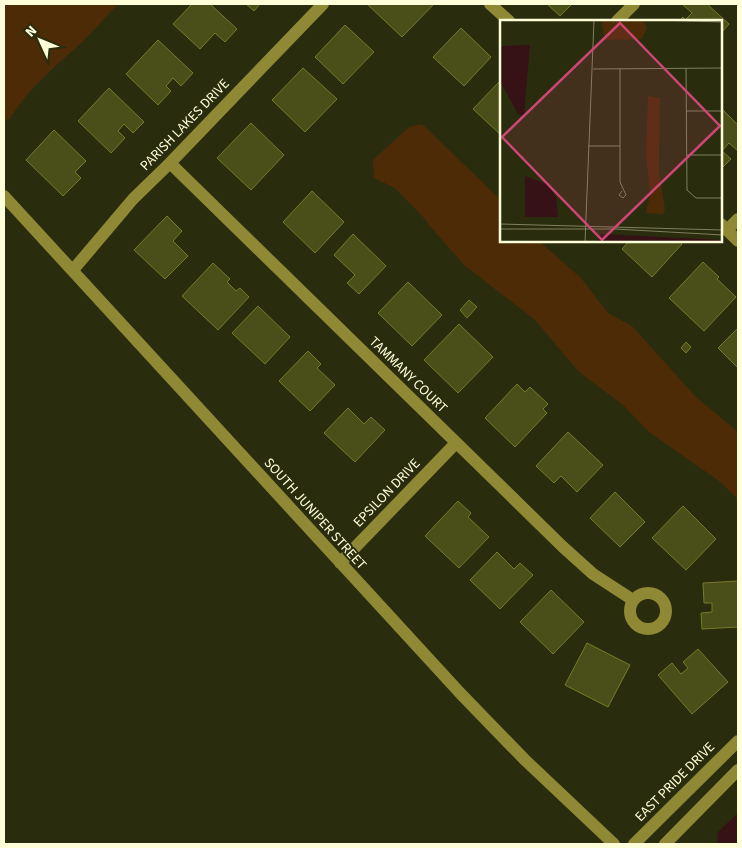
<svg xmlns="http://www.w3.org/2000/svg" width="742" height="848" viewBox="0 0 742 848" font-family="'Source Sans 3',sans-serif">
<style>
.green{fill:#361116}
.water{fill:#4d2b06}
.building{fill:#4a4e19;stroke:#757c29}
.lines{fill:none;stroke-linecap:round;stroke-linejoin:round}
.minor{stroke:#8f8835;stroke-width:12}
.labels{text-anchor:middle;dominant-baseline:central;stroke-width:4;stroke-linejoin:round;paint-order:stroke}
.street-label{font-size:14px;fill:#ffffd9;stroke:#2a2c0e}
.inset-road{fill:none;stroke:#7f805f;stroke-width:1}
.view{fill:#ce4674;fill-opacity:0.15;stroke:#ce4674;stroke-width:2.5}
.inset-edge{fill:none;stroke:#ffffd9;stroke-width:2.5}
</style>
<rect width="100%" height="100%" fill="#2a2c0e"/>
<!-- green -->
<path class="green" d="M 738,813 L 738,844 L 717,844 L 718,832 Z"/>
<!-- water -->
<path class="water" d="M 4,4 L 118,4 C 105,17 94,31 81,43 C 55,67 28,88 10,119 L 4,120 Z
M 422,124 L 501,200 L 501,241 L 539,241 L 581,278 L 608,313 L 632,326 L 696,397 L 738,432 L 738,499 L 719,481 L 649,432 L 623,405 L 579,372 L 535,320 L 464,265 L 430,226 L 424,218 L 395,188 L 374,178 L 373,160 L 409,127 Z"/>
<!-- building -->
<path class="building" d="M 192,4 L 210,4 L 237,29 L 225,42 L 215,33 L 200,49 L 173,24 Z
M 246,4 L 260,4 L 254,11 Z
M 367,4 L 434,4 L 402,37 Z
M 547,4 L 572,4 L 560,16 Z
M 682,4 L 707,4 L 729,24 L 721,33 L 721,21 L 679,21 L 683,17 L 685,20 L 692,13 Z
M 345,25 L 374,52 L 343,84 L 315,57 Z
M 461,28 L 491,57 L 464,86 L 433,57 Z
M 158,40 L 193,73 L 181,86 L 173,78 L 166,86 L 171,91 L 158,105 L 126,74 Z
M 303,68 L 337,99 L 305,132 L 272,100 Z
M 499,82 L 501,83 L 501,135 L 473,109 Z
M 109,88 L 144,122 L 133,133 L 124,124 L 118,131 L 125,138 L 111,153 L 78,121 Z
M 721,108 L 738,125 L 738,151 L 729,143 L 722,151 L 731,159 L 721,169 Z
M 251,123 L 284,155 L 251,190 L 217,158 Z
M 54,130 L 86,161 L 75,172 L 81,178 L 63,196 L 26,160 Z
M 312,191 L 344,222 L 315,253 L 283,222 Z
M 167,216 L 182,231 L 173,241 L 188,256 L 165,279 L 134,250 Z
M 353,234 L 386,266 L 359,294 L 347,283 L 355,275 L 334,255 Z
M 629,241 L 662,241 L 664,243 L 665,241 L 679,241 L 682,244 L 652,277 L 622,249 Z
M 703,262 L 719,277 L 717,279 L 736,297 L 704,331 L 669,298 Z
M 213,263 L 230,279 L 227,282 L 236,291 L 240,288 L 249,297 L 218,330 L 182,296 Z
M 408,282 L 442,315 L 412,346 L 378,313 Z
M 469,300 L 477,307 L 467,318 L 460,310 Z
M 258,306 L 290,337 L 265,364 L 232,333 Z
M 459,324 L 493,357 L 458,393 L 424,360 Z
M 738,328 L 738,368 L 718,348 Z
M 686,342 L 691,347 L 686,353 L 681,348 Z
M 308,351 L 321,364 L 317,368 L 335,385 L 310,411 L 279,381 Z
M 517,384 L 525,392 L 530,387 L 548,404 L 543,409 L 547,413 L 515,447 L 485,418 Z
M 348,408 L 364,424 L 371,417 L 385,430 L 355,462 L 324,433 Z
M 568,432 L 603,465 L 577,492 L 561,476 L 554,483 L 536,466 Z
M 615,492 L 645,522 L 620,547 L 590,518 Z
M 458,501 L 471,513 L 468,517 L 489,537 L 459,568 L 425,536 Z
M 683,506 L 716,539 L 686,570 L 652,538 Z
M 497,552 L 514,569 L 520,563 L 533,575 L 500,609 L 470,580 Z
M 738,581 L 738,627 L 702,629 L 701,613 L 712,612 L 712,603 L 704,603 L 703,583 Z
M 551,590 L 584,622 L 553,654 L 520,622 Z
M 587,643 L 630,665 L 608,707 L 565,685 Z
M 698,649 L 728,682 L 692,714 L 658,675 L 672,663 L 681,674 L 688,668 L 683,662 Z"/>
<g class="lines">
<!-- minor -->
<path class="minor" d="M 490,4 L 509,21
M 617,21 L 634,4
M 170,163 L 563,547 L 593,574 L 633,600
M 4,196 L 461,694 L 525,760 L 614,844
M 721,224 L 738,241
M 727,230 L 738,219
M 73,270 L 133,199 L 170,163 L 323,4
M 340,563 L 456,443
M630 611a18 18 0 1 1 36 0a18 18 0 1 1-36 0Z
M 634,844 L 738,741
M 665,844 L 738,770"/>
</g>
<g class="labels">
<!-- street labels -->
<g class="street-label">
<text transform="translate(185 125) rotate(-46)">PARISH LAKES DRIVE</text>
<text transform="translate(408 375) rotate(44)">TAMMANY COURT</text>
<text transform="translate(387 493) rotate(-46)">EPSILON DRIVE</text>
<text transform="translate(315 514) rotate(48)">SOUTH JUNIPER STREET</text>
<text transform="translate(675 782) rotate(-45)">EAST PRIDE DRIVE</text>
</g>
</g>
<!-- overview -->
<g transform="translate(500 20)">
<rect width="222" height="222" fill="#2a2c0e"/>
<path d="M 0,17 L 1,26 L 30,25 L 24,96 L 18,94 L 0,61 ZM 25,156 L 47,164 L 56,177 L 58,197 L 25,197 ZM 101,214 L 222,220 L 222,222 L 97,222 Z" fill="#361116"/>
<path d="M 101,0 L 143,0 L 147,7 L 142,19 L 105,20 ZM 148,76 L 160,78 L 159,153 L 165,189 L 163,194 L 146,193 L 150,175 L 146,133 Z" fill="#4d2b06"/>
<path class="inset-road" d="M 154,0 L 223,2M 120,48 L 120,162 L 126,175 L 123,178 L 119,175 L 122,171M 186,48 L 187,170 L 196,178 L 223,178M 93,49 L 223,48M 186,91 L 223,91M 88,126 L 120,126M 186,135 L 223,135M 0,204 L 223,210M 0,209 L 115,209 L 223,215M 85,222 L 94,0"/>
<path class="view" d="M 120,3 L 220,106 L 102,220 L 2,117 Z"/>
<rect width="222" height="222" class="inset-edge"/>
</g>
<!-- border -->
<rect width="742" height="848" fill="none" stroke="#ffffd9" stroke-width="10"/>
<!-- north arrow -->
<g transform="translate(40 40) rotate(314)" stroke="#2a2c0e" stroke-width="4" paint-order="stroke">
<path d="M0-4L9 19L0 12L-9 19Z" fill="#ffffd9"/>
<text y="-8" font-size="14" font-weight="bold" text-anchor="middle" fill="#ffffd9">N</text>
</g>
</svg>
